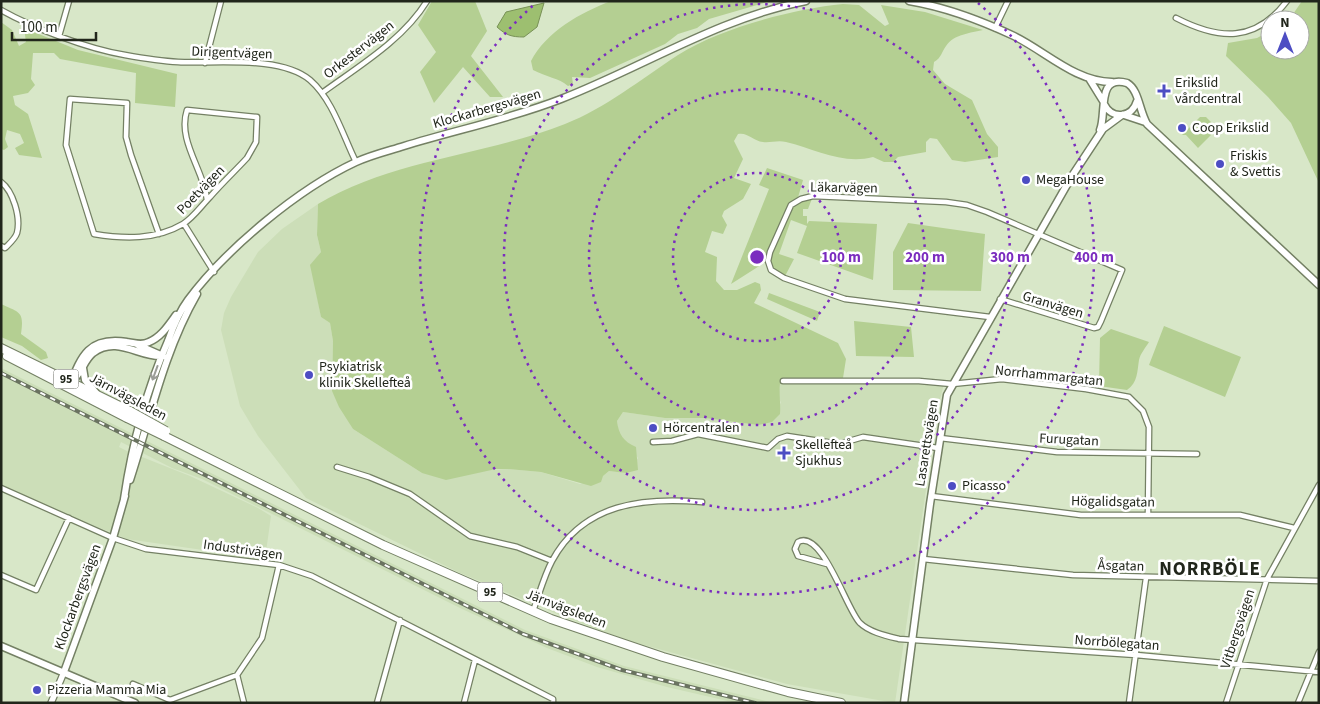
<svg xmlns="http://www.w3.org/2000/svg" width="1320" height="704" viewBox="0 0 1320 704" font-family="'Source Sans 3',sans-serif">
<style>
.built{fill:#ccdeb8}
.green{fill:#b4cf92}
.water{fill:#9dbf70;stroke:#789156}
.lines{fill:none;stroke-linecap:round;stroke-linejoin:round}
.minor-casing{stroke:#748064;stroke-width:7}
.tertiary-casing{stroke:#748064;stroke-width:8}
.secondary-casing{stroke:#748064;stroke-width:9}
.primary-casing{stroke:#748064;stroke-width:10}
.minor{stroke:#fff;stroke-width:4.5}
.tertiary{stroke:#fff;stroke-width:5.5}
.secondary{stroke:#fff;stroke-width:6}
.primary{stroke:#fff;stroke-width:8}
.rail-casing{stroke:#6a7360;stroke-width:4}
.rail{stroke:#fff;stroke-width:2;stroke-dasharray:5.5;stroke-linecap:butt}
.primary-bridge-casing{stroke:#748064;stroke-width:10;stroke-linecap:butt}
.primary-bridge{stroke:#fff;stroke-width:8}
.oneway{stroke:#9b9d98}
.ring{fill:none;stroke:#7b2cbf;stroke-width:2.5;stroke-dasharray:2.5 5}
.poi-dot{fill:#4d4dc3;stroke:#fff;stroke-width:2}
.labels{text-anchor:middle;dominant-baseline:central;stroke-width:5;stroke-linejoin:round;paint-order:stroke}
.shield{fill:#fff;stroke:#64675f;stroke-width:1}
.shield-label{font-size:12px;font-weight:bold;fill:#21261b}
.street-label{font-size:14px;fill:#21261b;stroke:#fff}
.poi-label{font-size:14px;fill:#21261b;stroke:#fff;text-anchor:start}
.district-label{font-size:19px;font-weight:bold;letter-spacing:1px;fill:#21261b;stroke:#fff}
.centre{fill:#7b2cbf;stroke:#fff;stroke-width:2.5}
.ring-label{font-size:15px;text-anchor:middle;font-weight:bold;fill:#7b2cbf;stroke:#fff;stroke-width:5;stroke-linejoin:round;paint-order:stroke}
</style>
<rect width="100%" height="100%" fill="#d8e7c8"/>
<!-- built -->
<path class="built" d="M 318,204 L 317,235 L 321,252 L 311,265 L 321,317 L 330,323 L 333,341 L 332,391 L 353,429 L 422,473 L 507,469 L 541,472 L 580,484 L 603,476 L 609,471 L 626,473 L 638,458 L 619,434 L 617,421 L 623,412 L 665,418 L 705,418 L 758,425 L 781,403 L 778,395 L 781,378 L 945,380 L 938,407 L 895,703 L 787,684 L 629,641 L 562,616 L 458,572 L 306,498 L 258,436 L 240,406 L 221,330 L 224,313 L 231,297 L 258,252 L 282,229 Z
M 1,368 L 525,630 L 624,666 L 774,703 L 736,703 L 667,687 L 597,667 L 547,648 L 462,609 L 202,479 L 172,468 L 121,442 L 119,447 L 127,451 L 190,476 L 258,508 L 271,516 L 265,559 L 127,539 L 73,517 L 1,484 Z"/>
<!-- green -->
<path class="green" d="M 432,1 L 475,1 L 487,31 L 471,56 L 503,97 L 490,97 L 463,67 L 434,103 L 420,72 L 436,52 L 418,25 Z
M 611,1 L 771,1 L 709,19 L 697,28 L 678,34 L 665,44 L 590,78 L 572,77 L 573,84 L 568,86 C 559,78 546,77 533,70 L 531,61 C 547,31 580,13 611,1 Z
M 1302,1 L 1319,1 L 1319,183 L 1291,123 L 1268,97 L 1226,56 L 1228,43 L 1257,38 L 1270,31 L 1270,50 L 1300,50 L 1300,20 L 1289,20 Z
M 843,4 L 859,5 L 885,26 L 889,24 L 881,5 L 925,12 L 983,30 C 971,33 954,34 946,46 C 941,53 942,57 934,62 L 933,70 L 945,84 L 972,100 L 987,134 L 998,147 L 998,157 L 965,162 L 952,160 L 937,139 L 930,138 L 926,142 L 926,152 L 898,157 L 893,162 L 884,162 L 873,157 C 843,165 815,149 786,142 C 778,140 770,143 763,142 C 753,141 748,132 738,134 L 734,141 L 743,159 L 734,178 L 751,184 L 743,199 L 724,211 L 722,216 L 727,225 L 723,234 L 712,231 L 705,252 L 717,257 L 716,281 L 724,290 L 737,290 L 755,282 L 760,284 L 761,290 L 754,303 L 838,343 L 846,359 L 843,378 L 781,378 C 778,391 781,401 780,414 L 772,422 L 758,425 L 705,418 L 665,418 L 623,412 L 617,421 C 619,435 623,441 636,447 L 638,470 L 626,473 L 609,471 L 603,476 L 601,482 L 591,486 L 541,472 L 507,469 L 496,469 L 446,480 L 422,473 L 353,429 L 339,407 L 332,391 L 333,341 L 330,323 L 321,317 L 310,265 L 321,252 L 317,235 L 318,204 C 394,159 484,156 565,124 C 606,108 641,79 678,55 C 720,28 793,9 843,4 Z
M 1,22 L 12,30 L 19,46 L 26,42 L 24,28 L 78,50 L 177,74 L 175,107 L 135,103 L 136,73 L 60,59 L 54,53 L 33,53 L 31,79 L 35,85 L 28,93 L 13,96 L 15,105 L 28,114 L 42,158 L 19,155 L 15,148 L 24,143 L 20,134 L 7,130 L 5,139 L 8,147 L 4,150 L 1,149 Z
M 1200,117 L 1206,117 L 1215,126 L 1215,131 L 1198,148 L 1186,135 L 1182,135 Z
M 767,168 L 803,180 L 797,201 L 813,196 L 808,209 L 803,209 L 803,216 L 807,216 L 807,224 L 809,221 L 877,224 L 873,280 L 797,253 L 807,226 L 791,220 L 779,254 L 794,259 L 784,278 L 771,270 L 767,261 L 731,284 L 769,189 L 759,185 Z
M 908,223 L 985,234 L 981,291 L 893,290 L 893,252 Z
M 769,293 L 820,312 L 817,321 L 767,299 Z
M 1,304 C 21,313 24,312 21,334 L 46,352 L 48,358 L 41,360 L 22,346 L 1,337 Z
M 854,321 L 911,327 L 914,357 L 856,356 Z
M 1164,326 L 1241,357 L 1225,397 L 1149,365 Z
M 1111,329 L 1149,342 C 1146,347 1140,354 1139,360 C 1137,372 1138,382 1127,390 L 1099,386 L 1100,338 Z"/>
<!-- water -->
<path class="water" d="M 544,3 L 537,27 L 524,37 C 511,37 506,35 497,27 L 506,12 Z"/>
<g class="lines">
<defs>
<path id="minor" d="M 1,10 C 33,28 88,49 125,55 C 142,58 160,61 178,62 C 215,64 280,55 310,80 C 333,100 343,136 356,162
M 1176,18 C 1219,40 1255,43 1287,1
M 995,28 L 1008,1
M 59,36 L 69,1
M 205,63 L 221,1
M 322,93 C 359,66 403,40 427,1
M 1,182 C 13,191 21,217 17,233 C 15,239 10,243 5,248 L 1,246
M 184,224 L 214,272
M 159,234 L 131,155 L 126,137 L 127,103 L 70,99 L 66,145 L 94,234 C 124,239 156,240 183,224 C 193,218 202,205 210,197 C 222,183 235,171 247,158 L 256,142 L 257,117 L 187,110 C 177,141 204,170 207,200
M 990,317 L 845,299 L 784,278 L 771,270 L 768,261 L 770,252 L 791,205 L 801,199 L 813,196 L 946,202 L 967,205 L 987,212 L 1122,270 L 1101,321 L 1098,327 L 1094,328 L 1000,299
M 783,381 L 919,381 L 952,384 L 1002,379 L 1086,389 L 1129,397 L 1143,411 L 1149,427 L 1148,514
M 940,438 L 1057,452 L 1197,454
M 653,442 L 672,441 L 698,434 L 768,448 L 778,439 L 787,436 L 839,444 L 863,437 L 938,448
M 337,467 L 369,477 L 410,494 L 470,536 L 517,547 L 552,561
M 1,488 L 113,538 L 146,549 L 279,565 L 312,576 L 553,699 L 553,703
M 931,496 L 1081,515 L 1240,515 L 1294,528
M 923,559 L 1073,575 L 1319,581
M 827,564 L 798,556 L 795,549 L 798,542 C 822,528 847,611 860,623 C 869,632 887,636 899,639 L 1136,655 L 1319,672
M 1,575 L 36,590 L 69,518
M 533,611 C 539,595 544,576 552,561 C 583,503 644,497 702,502
M 133,684 L 170,700 L 237,675
M 244,703 L 237,675 L 262,638 L 279,565
M 377,703 L 400,620
M 464,703 L 475,660
M 1129,703 L 1146,578
M 1226,703 L 1267,579 L 1319,485
M 1298,703 L 1319,652"/>
<path id="tertiary" d="M 51,703 L 64,672"/>
<path id="secondary" d="M 909,1 C 945,7 980,20 1014,36 C 1045,51 1076,82 1112,82
M 1090,80 L 1103,101
M 1104,104 C 1112,120 1132,118 1137,101
M 1124,115 L 1145,122
M 1100,130 C 1107,113 1096,74 1127,83 C 1139,90 1139,110 1147,124 L 1319,285
M 138,345 L 163,356
M 83,368 L 85,380 L 96,393
M 71,381 C 82,375 83,361 93,353 C 117,335 140,358 162,356
M 70,385 C 81,356 89,336 127,342 C 135,343 141,346 149,342 C 161,337 168,326 176,315
M 130,480 C 150,418 164,351 197,294
M 124,499 C 132,445 146,391 168,341 C 173,327 179,312 188,300 C 226,249 298,189 356,162 C 371,155 388,151 404,146 C 456,130 510,119 561,99 C 643,67 719,18 806,1
M 1,646 L 135,703
M 64,672 L 113,538 L 125,496
M 904,703 L 930,504 L 947,395 L 1072,176 L 1103,129 L 1122,115"/>
<path id="primary" d="M 1,348 L 130,411
M 7,356 L 127,418
M 164,436 L 383,545 L 551,619 L 663,657 L 788,692 L 841,703"/>
</defs>
<!-- minor casing -->
<use href="#minor" class="minor-casing"/>
<!-- tertiary casing -->
<use href="#tertiary" class="tertiary-casing"/>
<!-- secondary casing -->
<use href="#secondary" class="secondary-casing"/>
<!-- primary casing -->
<use href="#primary" class="primary-casing"/>
<!-- minor -->
<use href="#minor" class="minor"/>
<!-- tertiary -->
<use href="#tertiary" class="tertiary"/>
<!-- secondary -->
<use href="#secondary" class="secondary"/>
<!-- primary -->
<use href="#primary" class="primary"/>
<defs>
<path id="rail" d="M 1,373 L 523,634 L 622,670 L 755,703"/>
</defs>
<!-- rail casing -->
<use href="#rail" class="rail-casing"/>
<!-- rail -->
<use href="#rail" class="rail"/>
<defs>
<path id="primary-bridge" d="M 130,411 L 166,431
M 127,418 L 164,436"/>
</defs>
<!-- primary-bridge casing -->
<use href="#primary-bridge" class="primary-bridge-casing"/>
<!-- primary-bridge -->
<use href="#primary-bridge" class="primary-bridge"/>
</g>
<!-- one-way arrows -->
<defs><path id="oneway-shaft" d="M-6 0H5M1.5-3L5.5 0L1.5 3" fill="none" stroke-width="1.6" stroke-linecap="round" stroke-linejoin="round" transform="scale(1.25)"/></defs>
<use class="oneway" href="#oneway-shaft" transform="translate(155 373) rotate(110)"/>
<!-- distance rings -->
<g class="ring">
<circle cx="757" cy="257" r="84"/>
<circle cx="757" cy="257" r="168"/>
<circle cx="757" cy="257" r="253"/>
<path d="M978 3A337 337 0 1 1 536 3"/>
</g>
<!-- markers -->
<g class="poi-dot">
<path d="M1161.5 83.5h5v5h5v5h-5v5h-5v-5h-5v-5h5z"/>
<circle cx="1182" cy="128" r="5"/>
<circle cx="1220" cy="164" r="5"/>
<circle cx="1026" cy="180" r="5"/>
<circle cx="309" cy="375" r="5"/>
<circle cx="653" cy="428" r="5"/>
<path d="M781.5 445.5h5v5h5v5h-5v5h-5v-5h-5v-5h5z"/>
<circle cx="952" cy="486" r="5"/>
<circle cx="37" cy="690" r="5"/>
</g>
<g class="labels">
<!-- shield labels -->
<g class="shield">
<rect x="53.5" y="369.5" width="25" height="19" rx="4"/>
<rect x="477.5" y="582.5" width="25" height="19" rx="4"/>
</g>
<g class="shield-label">
<text x="66" y="379">95</text>
<text x="490" y="592">95</text>
</g>
<!-- street labels -->
<g class="street-label">
<text transform="translate(359 50) rotate(-38)">Orkestervägen</text>
<text transform="translate(232 53) rotate(2)">Dirigentvägen</text>
<text transform="translate(487 109) rotate(-16)">Klockarbergsvägen</text>
<text transform="translate(844 188) rotate(1)">Läkarvägen</text>
<text transform="translate(201 190) rotate(-46)">Poetvägen</text>
<text transform="translate(1053 305) rotate(17)">Granvägen</text>
<text transform="translate(1049 376) rotate(6)">Norrhammargatan</text>
<text transform="translate(128 397) rotate(28)">Järnvägsleden</text>
<text transform="translate(1069 440) rotate(3)">Furugatan</text>
<text transform="translate(927 443) rotate(-81)">Lasarettsvägen</text>
<text transform="translate(1113 502) rotate(1)">Högalidsgatan</text>
<text transform="translate(243 550) rotate(8)">Industrivägen</text>
<text transform="translate(1121 566) rotate(2)">Åsgatan</text>
<text transform="translate(78 597) rotate(-70)">Klockarbergsvägen</text>
<text transform="translate(566 609) rotate(21)">Järnvägsleden</text>
<text transform="translate(1238 629) rotate(-72)">Vitbergsvägen</text>
<text transform="translate(1117 643) rotate(4)">Norrbölegatan</text>
</g>
<!-- poi labels -->
<g class="poi-label">
<text x="1175" y="83">Erikslid<tspan x="1175" dy="16">vårdcentral</tspan></text>
<text x="1192" y="128">Coop Erikslid</text>
<text x="1230" y="156">Friskis<tspan x="1230" dy="16">&amp; Svettis</tspan></text>
<text x="1036" y="180">MegaHouse</text>
<text x="319" y="367">Psykiatrisk<tspan x="319" dy="16">klinik Skellefteå</tspan></text>
<text x="663" y="428">Hörcentralen</text>
<text x="795" y="445">Skellefteå<tspan x="795" dy="16">Sjukhus</tspan></text>
<text x="962" y="486">Picasso</text>
<text x="47" y="690">Pizzeria Mamma Mia</text>
</g>
<!-- district labels -->
<g class="district-label">
<text x="1210" y="569">NORRBÖLE</text>
</g>
</g>
<circle cx="757" cy="257" r="8" class="centre"/>
<g class="ring-label">
<text x="841" y="262">100 m</text>
<text x="925" y="262">200 m</text>
<text x="1010" y="262">300 m</text>
<text x="1094" y="262">400 m</text>
</g>
<!-- border -->
<rect width="1320" height="704" fill="none" stroke="#21261b" stroke-width="5"/>
<!-- north arrow -->
<g transform="translate(1285 35)"><circle r="24" fill="#ffffff" stroke="#a6a8a4"/>
<path d="M0-4L9 19L0 12L-9 19Z" fill="#4d4dc3"/>
<text y="-8" font-size="14" font-weight="bold" text-anchor="middle" fill="#21261b">N</text>
</g>
<!-- scale -->
<path d="M12 32v8h84v-8" fill="none" stroke="#21261b" stroke-width="2.5"/>
<text x="20" y="32" font-size="15" fill="#21261b" stroke="#ffffff" stroke-width="4" paint-order="stroke">100 m</text>
</svg>
